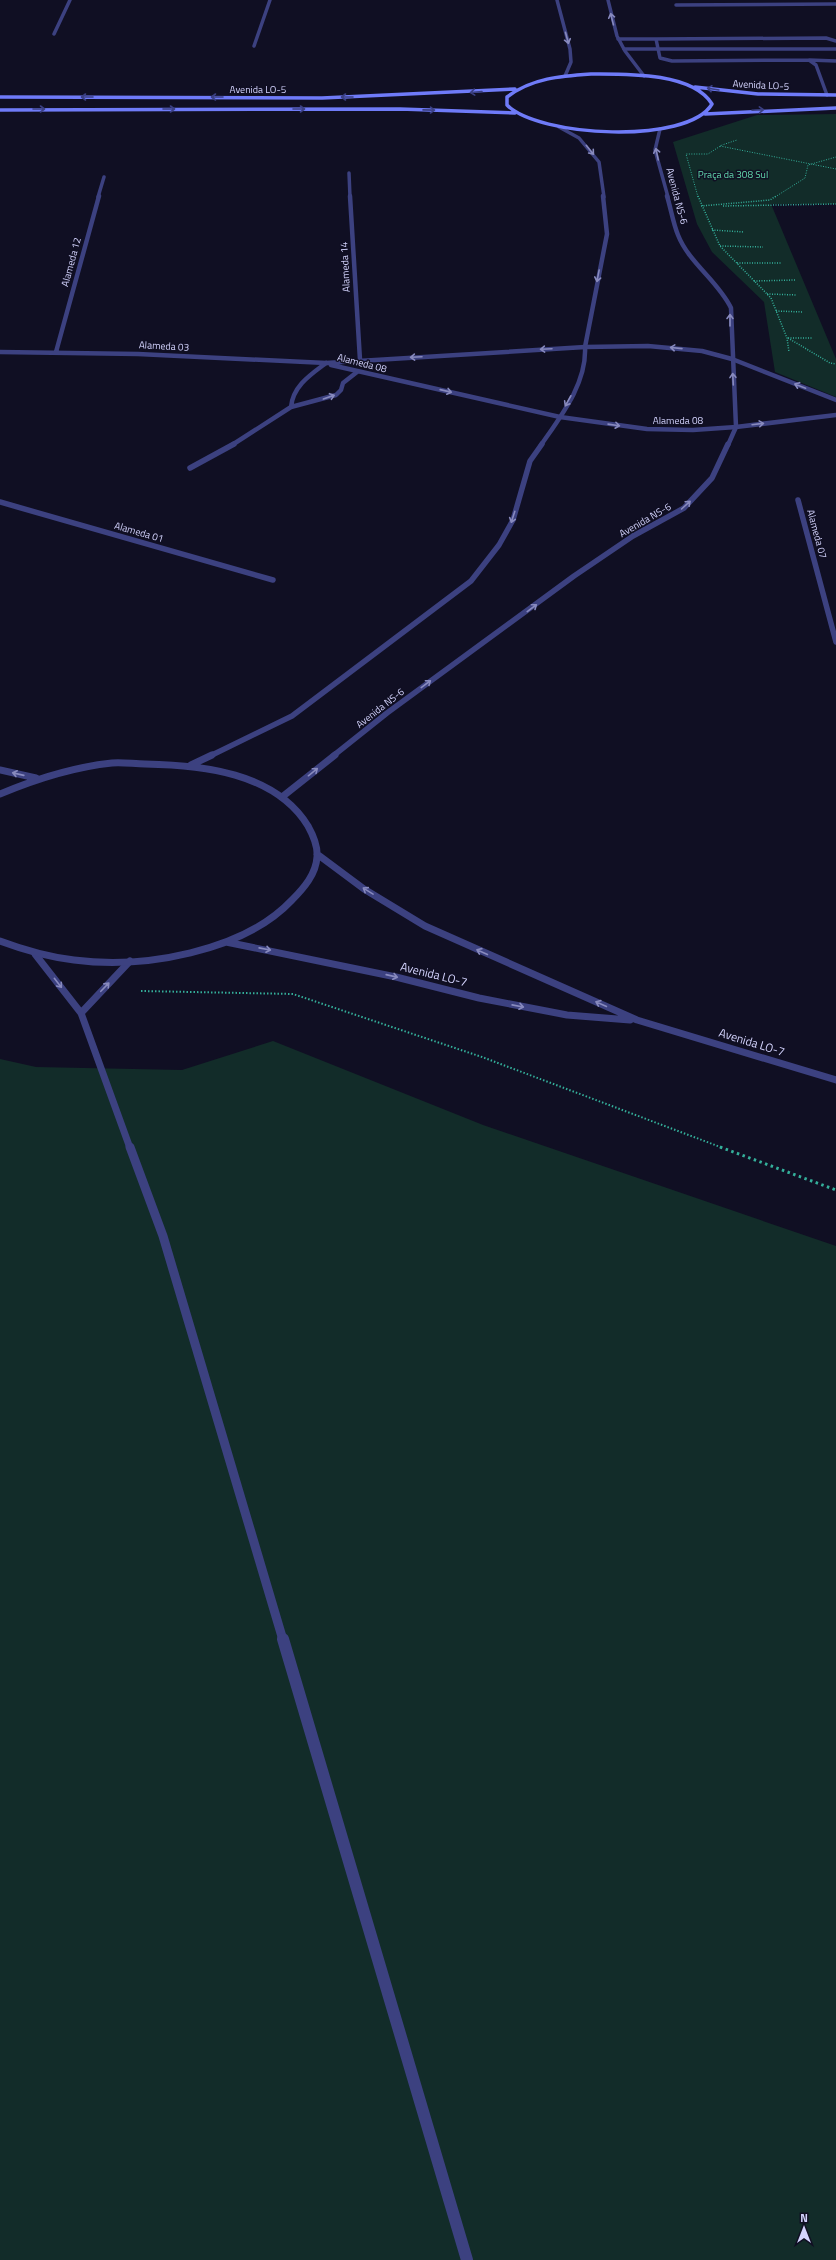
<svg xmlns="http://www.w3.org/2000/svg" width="836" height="2260" viewBox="0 0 836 2260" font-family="'Titillium Web',sans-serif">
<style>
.green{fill:#122c29}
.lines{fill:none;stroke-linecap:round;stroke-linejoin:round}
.path-far3{stroke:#34af9a;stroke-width:1;stroke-dasharray:1 1.5;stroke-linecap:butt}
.path-far2{stroke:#34af9a;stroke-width:1.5;stroke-dasharray:1 1.5;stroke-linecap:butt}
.path-far1{stroke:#34af9a;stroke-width:2;stroke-dasharray:1.5 2;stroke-linecap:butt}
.path{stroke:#34af9a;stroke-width:3;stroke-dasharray:2.5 3.5;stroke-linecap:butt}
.service-far5{stroke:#3c4180;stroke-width:3.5}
.service-far4{stroke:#3c4180;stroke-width:4.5}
.service-far3{stroke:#3c4180;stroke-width:5.5}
.service-far2{stroke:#3c4180;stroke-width:7}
.service-far1{stroke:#3c4180;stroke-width:9}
.service{stroke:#3c4180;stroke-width:12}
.minor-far2{stroke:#3c4180;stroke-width:3.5}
.minor-far1{stroke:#3c4180;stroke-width:4.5}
.minor{stroke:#3c4180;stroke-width:5.5}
.tertiary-far3{stroke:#3c4180;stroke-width:3.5}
.tertiary-far2{stroke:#3c4180;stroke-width:4.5}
.tertiary-far1{stroke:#3c4180;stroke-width:5.5}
.tertiary{stroke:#3c4180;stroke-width:7}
.secondary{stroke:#6f7bf8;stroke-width:3.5}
.oneway{stroke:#888abe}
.oneway2{stroke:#3b4083}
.labels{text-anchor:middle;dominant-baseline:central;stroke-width:3;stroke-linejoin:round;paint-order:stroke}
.far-street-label{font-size:10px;fill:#d3d3fd;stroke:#100f23}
.far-park-label{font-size:10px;fill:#62daae;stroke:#100f23}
.street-label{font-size:12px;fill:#d3d3fd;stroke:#100f23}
</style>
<rect width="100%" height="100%" fill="#100f23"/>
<!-- green -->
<path class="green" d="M 836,114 L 836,204 L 771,204 L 836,359 L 836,397 L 775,372 L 764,302 L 712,252 L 697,224 L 673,142 L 757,115 Z
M 273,1041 L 483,1125 L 836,1246 L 836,2260 L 0,2260 L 0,1059 L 36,1067 L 182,1070 Z"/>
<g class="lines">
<!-- path-far3 -->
<path class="path-far3" d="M 720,146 L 836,169
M 698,197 L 686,154 L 708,154 L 722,145 L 737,140
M 775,197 L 805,178 L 808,165 L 836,157"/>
<!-- path-far2 -->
<path class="path-far2" d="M 698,196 L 720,246 L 771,298 L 787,338 L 789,352
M 701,206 L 770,200 L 776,196
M 723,206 L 836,204
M 712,230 L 744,232
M 720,246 L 763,247
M 737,263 L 782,263
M 754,281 L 795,280
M 767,294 L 797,295
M 776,311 L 803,312
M 788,338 L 830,363 L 836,364
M 788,338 L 813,338"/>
<!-- path-far1 -->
<path class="path-far1" d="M 141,991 L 293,994 L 482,1057 L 723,1148"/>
<!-- path -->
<path class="path" d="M 720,1147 L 836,1190"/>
<!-- service-far5 -->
<path class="service-far5" d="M 618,39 L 656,39
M 624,49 L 836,49
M 809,60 L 836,61
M 827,95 L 816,65 L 809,60 L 672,61 L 660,58 L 656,39 L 826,38 L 836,41"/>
<!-- service-far4 -->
<path class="service-far4" d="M 291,407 C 293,386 310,375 326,363
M 232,445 L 291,407 L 336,395 L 341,390 L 343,383 L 357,372"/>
<!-- service-far3 -->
<path class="service-far3" d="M 190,468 L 234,444"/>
<!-- service-far2 -->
<path class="service-far2" d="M 35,954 L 81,1013 L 130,1148
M 81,1013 L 130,961"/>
<!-- service-far1 -->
<path class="service-far1" d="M 130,1147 L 163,1236 L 283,1640"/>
<!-- service -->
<path class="service" d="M 283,1639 L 467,2260"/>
<!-- minor-far2 -->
<path class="minor-far2" d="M 676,5 L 836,4
M 54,34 L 70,0
M 254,46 L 270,0
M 349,173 L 350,197
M 98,197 L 104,177"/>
<!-- minor-far1 -->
<path class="minor-far1" d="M 350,196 L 360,360
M 0,352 L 138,354 L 326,363 L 585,347 L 648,346 L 702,351 L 732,359 L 836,400
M 56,352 L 99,196
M 331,365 L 560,417 L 647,429 L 693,430 L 736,427 L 836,415"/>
<!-- minor -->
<path class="minor" d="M 798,500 L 836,642
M 0,502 L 273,580"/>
<!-- tertiary-far3 -->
<path class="tertiary-far3" d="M 557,0 L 570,49 L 571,62 L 565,76
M 608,0 L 617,36 L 625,51 L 644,76
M 559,127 L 579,138 L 599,162 L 604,197
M 660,129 L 655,150 L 668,197"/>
<!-- tertiary-far2 -->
<path class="tertiary-far2" d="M 667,196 C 671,209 673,223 678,235 C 689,263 718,281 731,308 L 736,427 L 728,445
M 541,445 C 561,416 587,383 585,347 L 607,234 L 603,196"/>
<!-- tertiary-far1 -->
<path class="tertiary-far1" d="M 210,756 L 292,716 L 471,581 L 499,545 L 513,520 L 530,461 L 542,444
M 333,756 L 387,713 L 574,576 L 633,536 L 684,508 L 712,478 L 728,444"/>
<!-- tertiary -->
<path class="tertiary" d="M 191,765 L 212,755
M 0,770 L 36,778
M 0,794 C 36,779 73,767 112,763 C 123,762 134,764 145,764 C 201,765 275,772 308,826 C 313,835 318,846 317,857 C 316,874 304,888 292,900 C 243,952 143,969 74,960 C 49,957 24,950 0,941
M 282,797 L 335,755
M 317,854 L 364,889 L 425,926 L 637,1020 L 836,1080
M 226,942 L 396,977 L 479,998 L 567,1015 L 630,1020"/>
<!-- secondary -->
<path class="secondary" d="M 591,74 C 625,74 692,72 712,104 C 688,145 538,137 507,105 L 507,97 C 532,78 561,76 591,74 Z
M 695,87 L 758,94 L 836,95
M 0,97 L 322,98 L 515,89
M 0,110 L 400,109 L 515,113
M 705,114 L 836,108"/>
</g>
<!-- one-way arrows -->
<defs><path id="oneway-shaft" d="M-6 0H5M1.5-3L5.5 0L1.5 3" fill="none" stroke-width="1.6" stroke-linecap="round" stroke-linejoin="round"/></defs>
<g class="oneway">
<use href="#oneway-shaft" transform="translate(612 19) rotate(-104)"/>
<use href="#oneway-shaft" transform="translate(567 38) rotate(75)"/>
<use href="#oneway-shaft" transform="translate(590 150) rotate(51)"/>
<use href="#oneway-shaft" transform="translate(657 154) rotate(-102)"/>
<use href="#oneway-shaft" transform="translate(598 276) rotate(101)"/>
<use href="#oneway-shaft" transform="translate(730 320) rotate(-90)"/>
<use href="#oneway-shaft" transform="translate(676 348) rotate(-174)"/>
<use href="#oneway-shaft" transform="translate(546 349) rotate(177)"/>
<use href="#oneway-shaft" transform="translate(416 357) rotate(177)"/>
<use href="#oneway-shaft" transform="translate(733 379) rotate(-93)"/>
<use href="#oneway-shaft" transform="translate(800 386) rotate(-159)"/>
<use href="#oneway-shaft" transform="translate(446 391) rotate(13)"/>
<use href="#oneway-shaft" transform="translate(329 397) rotate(-19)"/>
<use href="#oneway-shaft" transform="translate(568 401) rotate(119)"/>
<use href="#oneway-shaft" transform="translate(758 424) rotate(-7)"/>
<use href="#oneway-shaft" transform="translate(614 425) rotate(8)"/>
<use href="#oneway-shaft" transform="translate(686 505) rotate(-42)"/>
<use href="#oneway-shaft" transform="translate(513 517) rotate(108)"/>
<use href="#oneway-shaft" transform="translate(532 608) rotate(-37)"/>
<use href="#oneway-shaft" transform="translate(426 684) rotate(-37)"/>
<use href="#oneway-shaft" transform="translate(313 772) rotate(-39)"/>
<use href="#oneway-shaft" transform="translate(18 774) rotate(-167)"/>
<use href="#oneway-shaft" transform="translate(368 891) rotate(-148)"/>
<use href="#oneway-shaft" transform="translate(265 949) rotate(11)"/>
<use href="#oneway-shaft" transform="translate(482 952) rotate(-156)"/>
<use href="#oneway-shaft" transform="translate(392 976) rotate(13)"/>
<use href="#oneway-shaft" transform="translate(58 983) rotate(52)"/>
<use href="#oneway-shaft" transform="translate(105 987) rotate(-46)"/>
<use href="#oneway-shaft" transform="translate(601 1004) rotate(-156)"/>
<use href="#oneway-shaft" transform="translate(518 1006) rotate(11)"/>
</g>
<g class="oneway2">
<use href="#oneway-shaft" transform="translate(713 89) rotate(-171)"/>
<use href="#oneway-shaft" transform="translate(476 92) rotate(175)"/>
<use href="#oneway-shaft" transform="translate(87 97) rotate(180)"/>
<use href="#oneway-shaft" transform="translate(217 97) rotate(180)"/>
<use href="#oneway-shaft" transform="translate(347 97) rotate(180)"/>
<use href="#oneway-shaft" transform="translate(39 109)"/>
<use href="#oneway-shaft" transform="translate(169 109)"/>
<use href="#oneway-shaft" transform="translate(299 109)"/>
<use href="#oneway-shaft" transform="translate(429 110) rotate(1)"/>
<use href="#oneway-shaft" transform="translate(758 110) rotate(-3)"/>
</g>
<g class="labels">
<!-- far-street labels -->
<g class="far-street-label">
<text transform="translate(761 85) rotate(3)">Avenida LO-5</text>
<text x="258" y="89">Avenida LO-5</text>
<text transform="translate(677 196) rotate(75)">Avenida NS-6</text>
<text transform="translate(71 262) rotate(-75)">Alameda 12</text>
<text transform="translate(345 267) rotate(-93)">Alameda 14</text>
<text transform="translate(164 346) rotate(3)">Alameda 03</text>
<text transform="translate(362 363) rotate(14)">Alameda 08</text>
<text x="678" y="420">Alameda 08</text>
<text transform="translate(645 520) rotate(-30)">Avenida NS-6</text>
<text transform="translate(139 532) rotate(16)">Alameda 01</text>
<text transform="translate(817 534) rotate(75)">Alameda 07</text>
<text transform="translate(380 708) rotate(-38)">Avenida NS-6</text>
</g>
<!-- far-park labels -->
<g class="far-park-label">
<text x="733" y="174">Praça da 308 Sul</text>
</g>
<!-- street labels -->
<g class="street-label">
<text transform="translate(434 974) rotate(14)">Avenida LO-7</text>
<text transform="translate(752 1042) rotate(17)">Avenida LO-7</text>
</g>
</g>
<!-- north arrow -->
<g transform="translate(804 2228)" stroke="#100f23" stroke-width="3" paint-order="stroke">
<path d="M0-3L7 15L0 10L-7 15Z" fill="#d3d3fd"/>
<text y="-6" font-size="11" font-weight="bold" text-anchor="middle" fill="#d3d3fd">N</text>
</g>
</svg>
